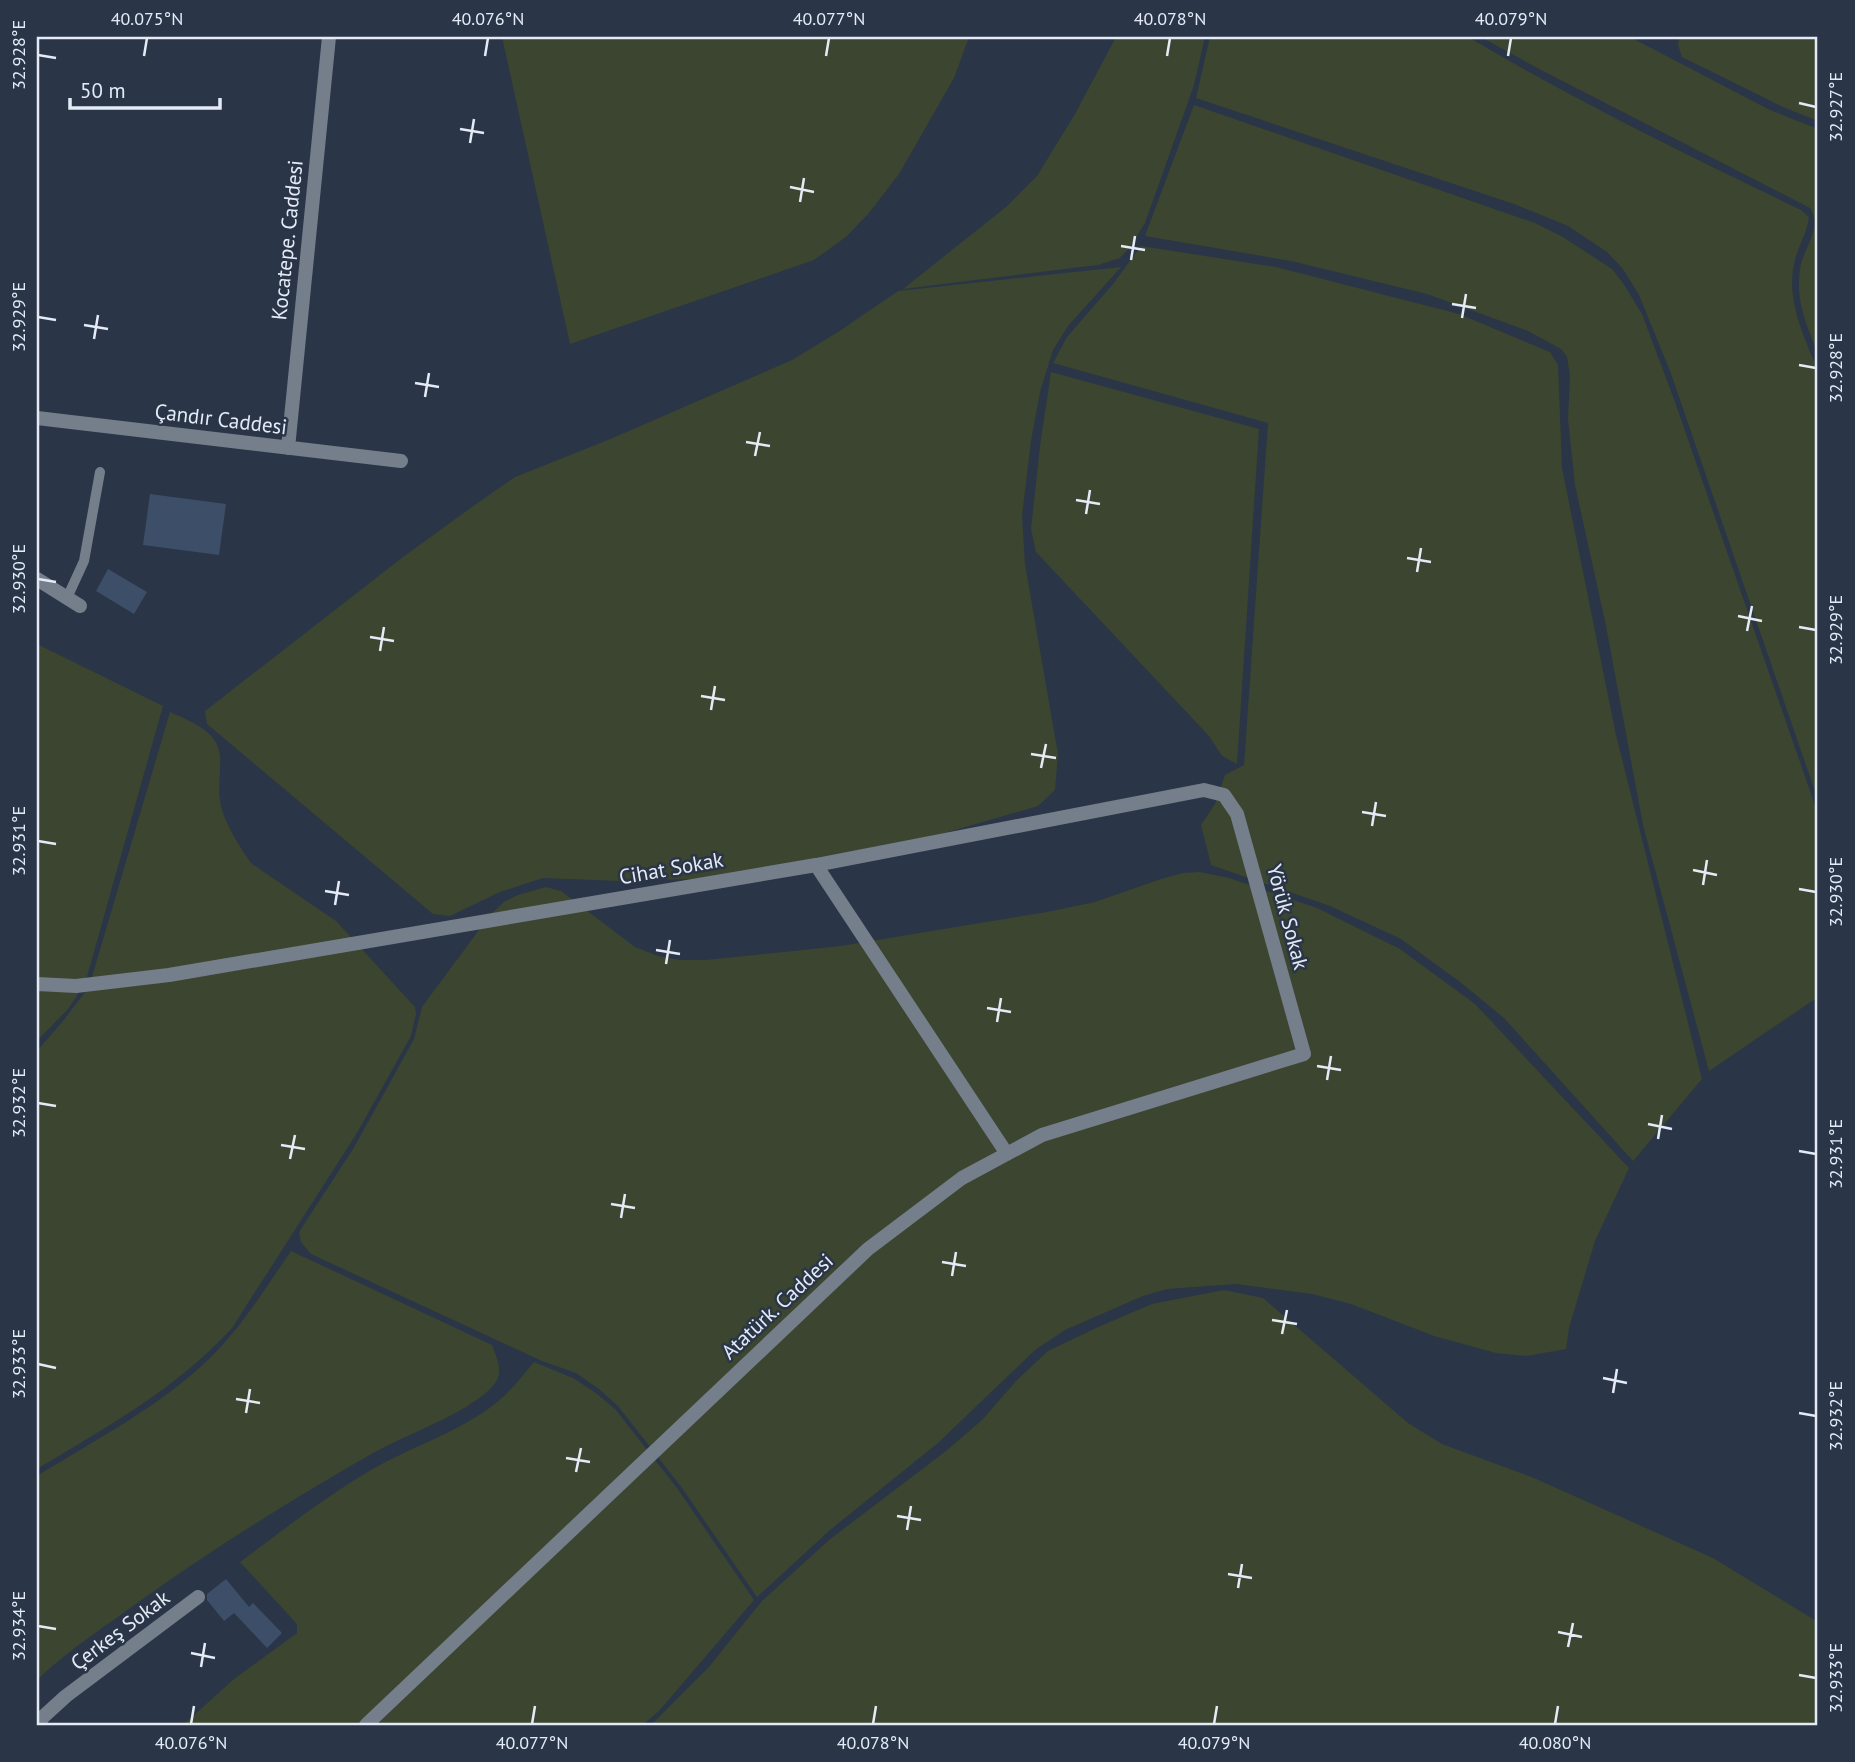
<svg xmlns="http://www.w3.org/2000/svg" width="1855" height="1762" viewBox="0 0 1855 1762" font-family="'PT Sans',sans-serif">
<style>
.green{fill:#3c452f}
.building{fill:#3d4e69}
.lines{fill:none;stroke-linecap:round;stroke-linejoin:round}
.service{stroke:#757e8b;stroke-width:10}
.minor{stroke:#757e8b;stroke-width:14}
.tertiary{stroke:#757e8b;stroke-width:14}
.ticks{fill:none;stroke:#e4ebf7;stroke-width:2.5}
.labels{text-anchor:middle;dominant-baseline:central;stroke-width:5;stroke-linejoin:round;paint-order:stroke}
.street-label{font-size:21px;fill:#e4ebf7;stroke:#2a3547}
.neatline{fill:none;stroke:#e4ebf7;stroke-width:2.5}
.ticks-label{font-size:18px;text-anchor:middle;fill:#e4ebf7}
</style>
<rect width="100%" height="100%" fill="#2a3547"/>
<!-- green -->
<path class="green" d="M 502,37 L 969,37 L 954,78 L 899,174 L 869,213 L 846,237 L 814,260 L 570,344 Z
M 1116,37 L 1205,37 L 1194,85 L 1145,223 L 1130,247 L 1120,258 L 1098,265 L 903,289 L 1006,207 L 1037,176 L 1075,114 Z
M 1210,37 L 1468,37 C 1576,101 1689,156 1801,210 L 1809,217 C 1807,234 1797,248 1794,264 C 1786,302 1805,338 1818,371 L 1818,800 L 1670,371 L 1639,295 L 1623,269 L 1607,252 L 1568,226 L 1514,204 L 1196,98 Z
M 1481,37 L 1630,37 L 1770,110 L 1818,129 L 1818,354 C 1810,334 1801,314 1799,291 C 1799,283 1799,272 1801,264 C 1806,245 1822,227 1810,208 L 1539,69 Z
M 1679,37 L 1818,37 L 1818,121 L 1783,107 L 1682,57 L 1678,45 Z
M 1194,105 L 1535,223 L 1563,237 L 1612,269 L 1623,283 L 1642,314 L 1675,402 L 1818,814 L 1818,997 L 1709,1071 L 1643,825 L 1606,626 L 1575,485 L 1568,419 L 1570,376 L 1567,357 L 1561,349 L 1528,331 L 1427,294 L 1291,261 L 1145,236 Z
M 1141,246 L 1276,267 L 1459,314 L 1550,352 L 1558,365 L 1562,468 L 1616,735 L 1702,1079 L 1633,1161 L 1504,1018 L 1460,982 L 1401,939 L 1330,906 L 1211,865 L 1201,825 L 1215,804 L 1225,775 L 1244,765 L 1268,423 L 1053,363 L 1067,337 L 1113,284 Z
M 1121,267 L 1068,326 L 1053,350 L 1040,392 L 1031,441 L 1022,516 L 1025,564 L 1058,754 L 1055,790 L 1038,806 L 828,867 L 764,877 L 620,881 L 543,878 L 500,892 L 450,916 L 433,914 L 207,724 L 205,711 L 403,557 L 476,504 L 515,477 L 608,440 L 792,360 L 838,332 L 898,291 Z
M 1051,372 L 1259,429 L 1237,764 L 1222,756 L 1209,736 L 1036,552 L 1031,529 L 1040,446 Z
M 37,644 L 163,706 L 85,984 L 68,1009 L 37,1041 Z
M 170,712 C 190,721 219,731 220,757 C 221,771 218,786 220,801 C 223,821 240,848 252,864 L 336,921 L 415,1007 L 416,1014 L 411,1036 L 357,1133 L 232,1328 C 178,1388 105,1428 37,1469 L 37,1051 L 63,1021 L 89,987 Z
M 1200,872 L 1229,878 L 1317,908 L 1400,949 L 1475,1004 L 1629,1168 L 1595,1241 L 1569,1328 L 1566,1349 L 1527,1356 L 1496,1353 L 1434,1336 L 1351,1304 L 1312,1294 L 1236,1284 L 1167,1289 L 1143,1296 L 1065,1330 L 1035,1350 L 938,1443 L 830,1530 L 757,1597 L 682,1488 L 618,1406 L 599,1389 L 576,1373 L 542,1361 L 311,1254 L 301,1242 L 299,1232 L 353,1149 L 387,1088 L 414,1039 L 422,1007 L 490,915 L 504,902 L 518,895 L 546,887 L 561,891 L 635,947 L 658,956 L 680,960 L 706,960 L 841,946 L 1047,912 L 1095,902 L 1161,879 L 1183,873 Z
M 291,1251 L 492,1345 C 498,1361 505,1374 491,1388 C 484,1396 474,1401 466,1407 C 437,1424 405,1436 375,1452 C 292,1499 211,1550 133,1606 C 100,1630 66,1652 37,1680 L 37,1476 C 95,1440 166,1403 214,1354 C 244,1323 267,1286 291,1251 Z
M 1224,1290 L 1263,1298 L 1408,1423 L 1442,1444 L 1534,1478 L 1713,1558 L 1818,1622 L 1818,1725 L 651,1725 L 708,1668 L 762,1601 L 829,1540 L 946,1451 L 982,1420 L 1017,1380 L 1048,1351 L 1096,1328 L 1152,1304 Z
M 534,1362 L 573,1378 L 596,1393 L 616,1410 L 677,1488 L 754,1600 L 659,1711 L 643,1725 L 183,1725 L 234,1679 L 297,1633 L 297,1624 L 240,1562 C 283,1530 325,1497 371,1470 C 414,1445 464,1431 502,1398 C 514,1387 524,1374 534,1362 Z"/>
<!-- building -->
<path class="building" d="M 150,494 L 226,504 L 219,555 L 143,545 Z
M 108,569 L 147,592 L 134,614 L 96,591 Z
M 226,1579 L 249,1607 L 253,1603 L 282,1633 L 267,1648 L 234,1613 L 224,1621 L 207,1600 L 207,1594 Z"/>
<g class="lines">
<!-- service -->
<path class="service" d="M 67,598 L 84,561 L 100,472"/>
<!-- minor -->
<path class="minor" d="M 37,418 L 401,461
M 288,448 L 329,37
M 816,865 L 1007,1154
M 37,984 L 76,986 L 169,975 L 816,865 L 1204,790 L 1224,795 L 1237,814 L 1304,1054 L 1042,1135 L 962,1178 L 868,1249 L 366,1725
M 37,1725 L 44,1716 L 66,1696 L 198,1597"/>
<!-- tertiary -->
<path class="tertiary" d="M 37,579 L 80,606"/>
</g>
<!-- ticks -->
<path class="ticks" d="M 38,55 L 56,58M 144,56 L 147,38M 485,56 L 488,38M 826,56 L 829,38M 1167,56 L 1170,38M 1508,56 L 1511,38M 1799,103 L 1816,107M 460,129 L 484,133M 470,143 L 474,119M 790,187 L 814,192M 800,202 L 804,178M 1121,246 L 1145,250M 1131,260 L 1135,236M 1452,304 L 1476,308M 38,317 L 56,320M 1462,318 L 1466,294M 84,325 L 108,329M 94,339 L 98,315M 1799,365 L 1816,368M 415,383 L 439,387M 425,397 L 429,373M 746,442 L 770,446M 755,456 L 760,432M 1076,500 L 1100,504M 1086,514 L 1090,490M 1407,558 L 1431,562M 1417,572 L 1421,548M 38,579 L 56,582M 1738,616 L 1762,621M 1799,627 L 1816,630M 1747,631 L 1752,606M 370,637 L 394,641M 380,651 L 384,627M 701,696 L 725,700M 711,710 L 715,686M 1031,754 L 1056,758M 1041,768 L 1046,744M 1362,812 L 1386,816M 1372,826 L 1376,802M 38,841 L 56,844M 1693,870 L 1717,875M 1703,885 L 1707,860M 1799,889 L 1816,892M 325,891 L 349,895M 335,905 L 339,881M 656,950 L 680,954M 666,964 L 670,940M 987,1008 L 1011,1012M 997,1022 L 1001,998M 1317,1066 L 1341,1070M 1327,1080 L 1331,1056M 38,1103 L 56,1106M 1648,1124 L 1672,1129M 1658,1139 L 1662,1115M 281,1145 L 305,1149M 1799,1151 L 1816,1154M 290,1159 L 295,1135M 611,1204 L 635,1208M 621,1218 L 625,1194M 942,1262 L 966,1266M 952,1276 L 956,1252M 1272,1320 L 1297,1324M 1282,1334 L 1287,1310M 38,1364 L 56,1368M 1603,1378 L 1627,1383M 1613,1393 L 1617,1369M 236,1399 L 260,1403M 246,1413 L 250,1389M 1799,1413 L 1816,1416M 566,1458 L 590,1462M 576,1472 L 581,1448M 897,1516 L 921,1520M 907,1530 L 911,1506M 1228,1574 L 1252,1578M 1238,1588 L 1242,1564M 38,1626 L 56,1629M 1558,1632 L 1582,1637M 1568,1647 L 1573,1623M 191,1653 L 215,1658M 201,1667 L 205,1643M 1799,1675 L 1816,1678M 191,1724 L 194,1706M 532,1724 L 535,1706M 873,1724 L 876,1706M 1214,1724 L 1217,1706M 1555,1724 L 1558,1706"/>
<g class="labels">
<!-- street labels -->
<g class="street-label">
<text transform="translate(287 240) rotate(-84)">Kocatepe. Caddesi</text>
<text transform="translate(221 419) rotate(7)">Çandır Caddesi</text>
<text transform="translate(671 868) rotate(-10)">Cihat Sokak</text>
<text transform="translate(1288 917) rotate(75)">Yörük Sokak</text>
<text transform="translate(777 1306) rotate(-43)">Atatürk. Caddesi</text>
<text transform="translate(120 1630) rotate(-37)">Çerkeş Sokak</text>
</g>
</g>
<!-- border -->
<rect width="1855" height="1762" fill="none" stroke="#2a3547" stroke-width="77"/>
<!-- scale -->
<path d="M70 98v10h150v-10" fill="none" stroke="#e4ebf7" stroke-width="3.5"/>
<text x="80" y="98" font-size="21" fill="#e4ebf7" stroke="#2a3547" stroke-width="5" paint-order="stroke">50 m</text>
<rect x="38" y="38" width="1778" height="1686" class="neatline"/>
<g class="ticks-label">
<text x="147" y="25">40.075°N</text>
<text x="488" y="25">40.076°N</text>
<text x="829" y="25">40.077°N</text>
<text x="1170" y="25">40.078°N</text>
<text x="1511" y="25">40.079°N</text>
<text transform="translate(19 55) rotate(-90)" y="6">32.928°E</text>
<text transform="translate(1836 107) rotate(-90)" y="6">32.927°E</text>
<text transform="translate(19 317) rotate(-90)" y="6">32.929°E</text>
<text transform="translate(1836 368) rotate(-90)" y="6">32.928°E</text>
<text transform="translate(19 579) rotate(-90)" y="6">32.930°E</text>
<text transform="translate(1836 630) rotate(-90)" y="6">32.929°E</text>
<text transform="translate(19 841) rotate(-90)" y="6">32.931°E</text>
<text transform="translate(1836 892) rotate(-90)" y="6">32.930°E</text>
<text transform="translate(19 1103) rotate(-90)" y="6">32.932°E</text>
<text transform="translate(1836 1154) rotate(-90)" y="6">32.931°E</text>
<text transform="translate(19 1364) rotate(-90)" y="6">32.933°E</text>
<text transform="translate(1836 1416) rotate(-90)" y="6">32.932°E</text>
<text transform="translate(19 1626) rotate(-90)" y="6">32.934°E</text>
<text transform="translate(1836 1678) rotate(-90)" y="6">32.933°E</text>
<text x="191" y="1749">40.076°N</text>
<text x="532" y="1749">40.077°N</text>
<text x="873" y="1749">40.078°N</text>
<text x="1214" y="1749">40.079°N</text>
<text x="1555" y="1749">40.080°N</text>
</g>
</svg>
